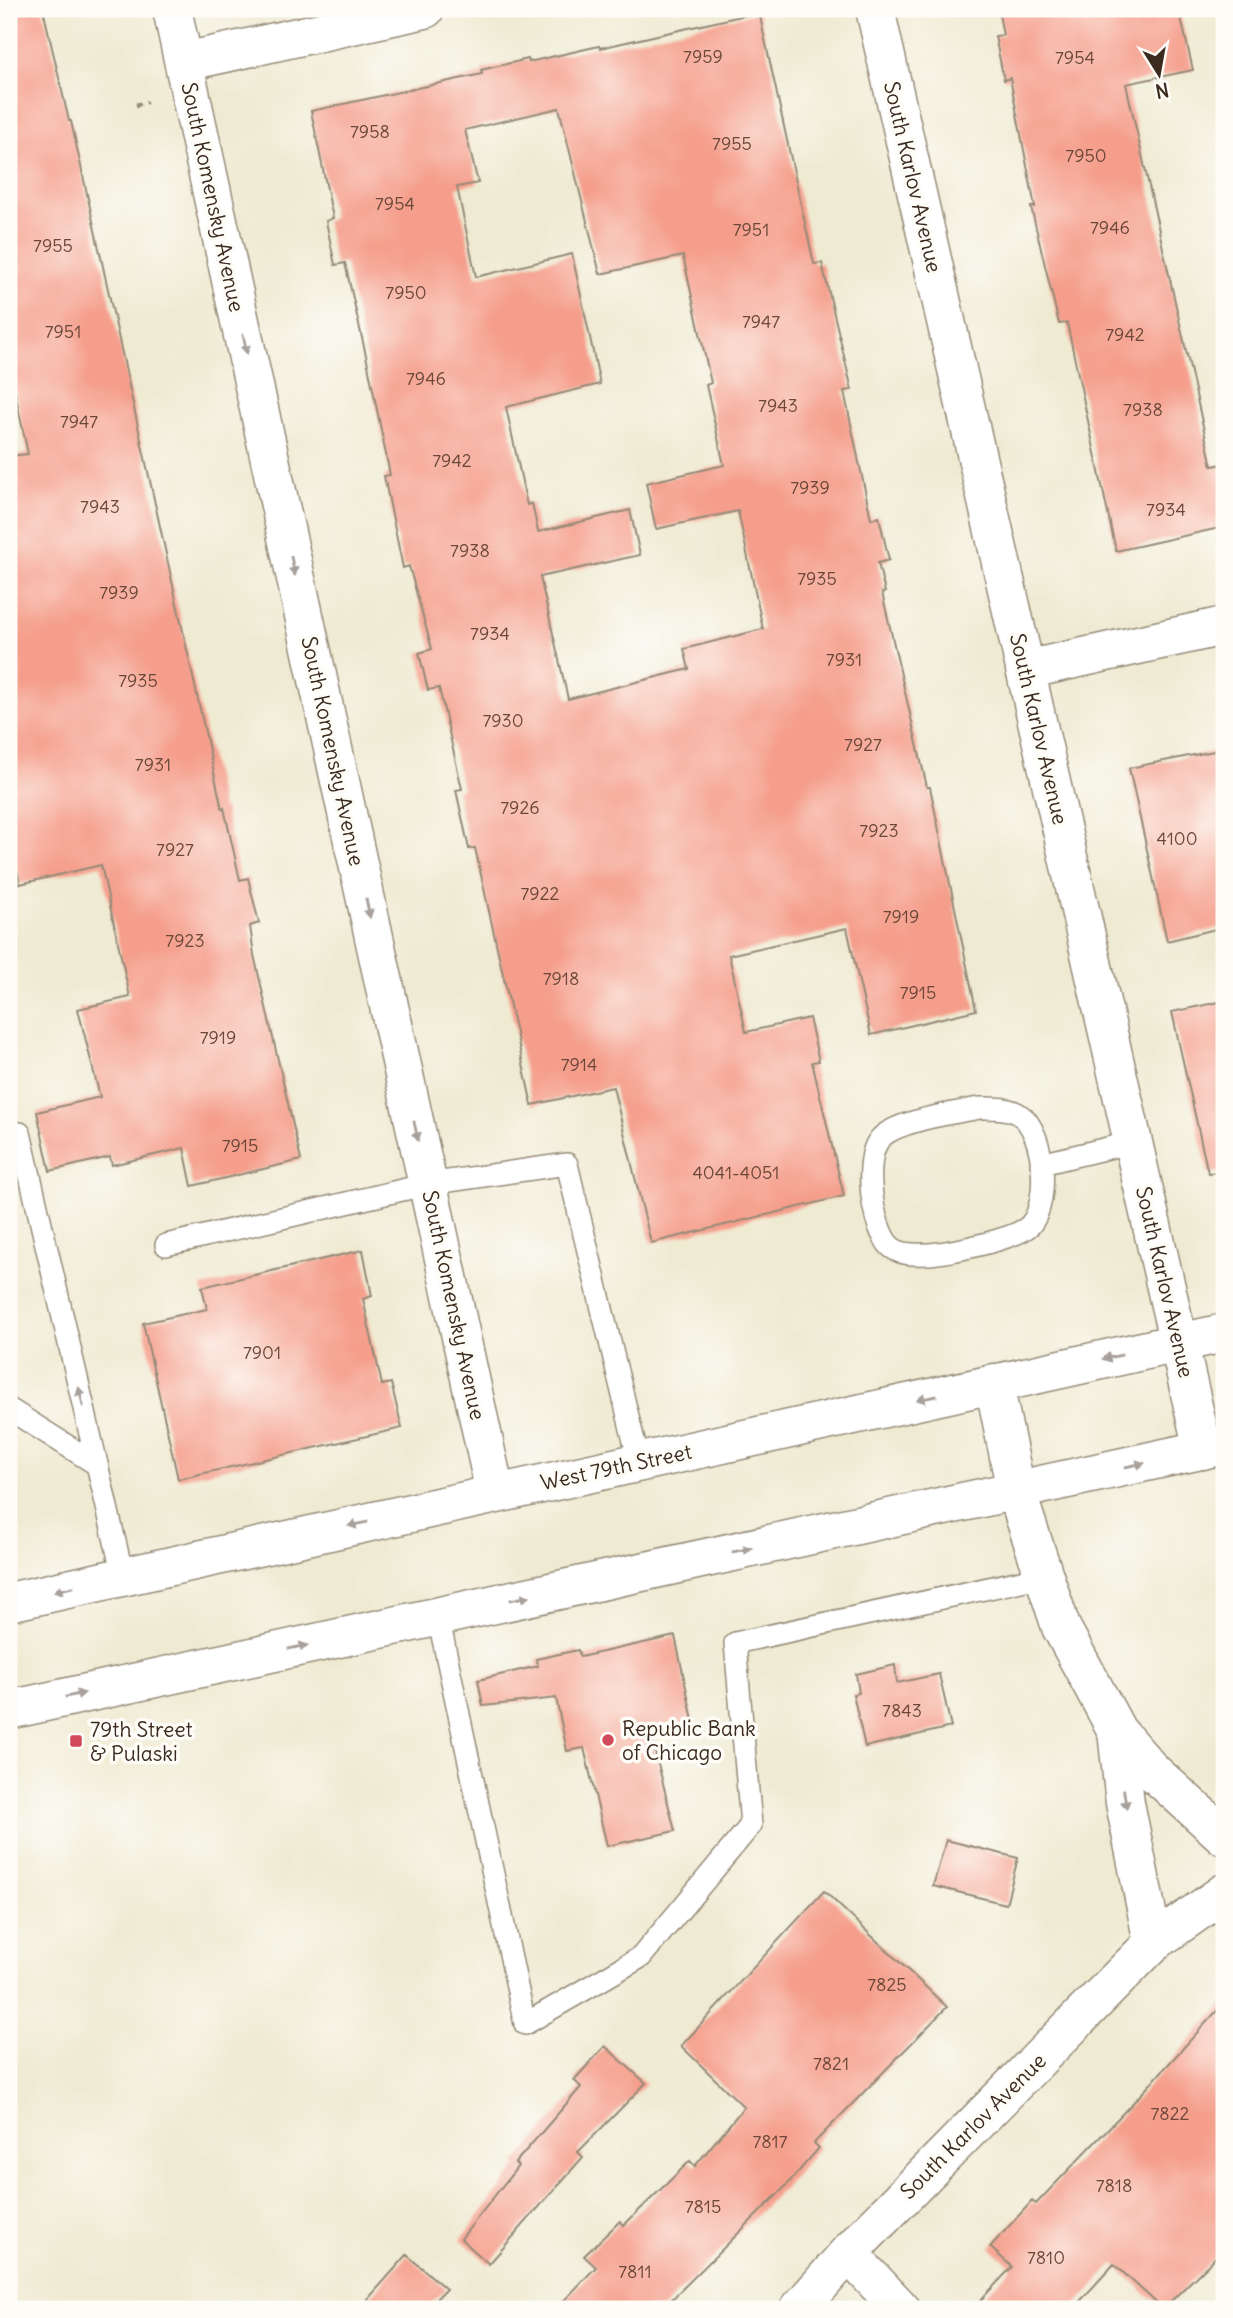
<svg xmlns="http://www.w3.org/2000/svg" width="1233" height="2318" viewBox="0 0 1233 2318" font-family="Delius,sans-serif">
<style>
.building{fill:#f59e8b;fill-rule:evenodd}
.lines{fill:none;stroke-linecap:round;stroke-linejoin:round}
.lane-casing{stroke:#958a78;stroke-width:24}
.street-casing{stroke:#958a78;stroke-width:41}
.secondary-casing{stroke:#958a78;stroke-width:41}
.path{stroke:#958a78;stroke-width:4.5;stroke-dasharray:5 5;stroke-linecap:butt}
.lane{stroke:#fff;stroke-width:21}
.street{stroke:#fff;stroke-width:38}
.secondary{stroke:#fff;stroke-width:38}
.oneway{fill:#a79f9a}
.poi-dot{fill:#d1495b;stroke:#fdfcf7;stroke-width:2.5}
.labels{text-anchor:middle;dominant-baseline:central;stroke-width:7;stroke-linejoin:round;paint-order:stroke}
.number-label{font-size:18px;fill:#6a4739}
.street-label{font-size:21px;fill:#3b2a1e;stroke:#fdfcf7}
.poi-label{font-size:21px;fill:#3b2a1e;stroke:#fdfcf7;text-anchor:start}
</style>
<rect width="100%" height="100%" fill="#fdfcf7"/>
<filter id="ink" filterUnits="userSpaceOnUse"><feTurbulence type="fractalNoise" baseFrequency=".0143" numOctaves="2"/><feDisplacementMap in="SourceGraphic" scale="14" xChannelSelector="R" yChannelSelector="G"/><feConvolveMatrix kernelMatrix="1 2 1 2 8 2 1 2 1" color-interpolation-filters="sRGB"/></filter>
<filter id="wash" filterUnits="userSpaceOnUse"><feTurbulence type="fractalNoise" baseFrequency=".00686" numOctaves="4" result="noise"/><feDisplacementMap in="SourceGraphic" scale="28" xChannelSelector="R" yChannelSelector="G"/><feGaussianBlur stdDeviation="1.57" result="paint"/><feColorMatrix in="noise" values="0 0 0 0 0 0 0 0 0 0 0 0 0 0 0 0 0 1.4 0 .05"/><feComposite in="paint" operator="in"/></filter>
<g filter="url(#wash)">
<rect width="100%" height="100%" fill="#efead2"/>
<g id="blocks">
<!-- building -->
<path class="building" d="M 9,9 L 43,9 L 69,121 L 71,121 L 222,809 L 224,808 L 240,880 L 248,878 L 259,923 L 250,926 L 254,955 L 301,1160 L 192,1186 L 184,1148 L 112,1165 L 110,1157 L 50,1171 L 37,1112 L 100,1097 L 78,1009 L 130,997 L 101,865 L 20,884 L 9,832 L 9,456 L 28,454 L 9,364 Z
M 998,9 L 1179,9 L 1193,70 L 1126,84 L 1212,466 L 1224,464 L 1224,527 L 1116,551 L 1067,323 L 1059,324 L 1031,207 L 1035,207 L 1010,78 L 1004,80 L 995,36 L 1003,35 Z
M 759,12 L 814,264 L 822,263 L 852,390 L 844,391 L 871,519 L 879,517 L 889,560 L 878,563 L 885,592 L 882,593 L 927,787 L 930,787 L 976,1010 L 871,1035 L 847,928 L 729,955 L 746,1032 L 809,1018 L 819,1061 L 812,1062 L 844,1196 L 651,1243 L 613,1087 L 532,1105 L 475,848 L 469,849 L 456,790 L 462,789 L 439,688 L 428,690 L 419,653 L 432,649 L 409,566 L 403,568 L 384,476 L 390,475 L 367,360 L 345,263 L 335,265 L 326,221 L 333,218 L 311,111 L 482,74 L 481,70 L 528,59 L 529,62 L 599,46 L 600,48 ZM 559,108 L 600,274 L 683,256 L 711,383 L 706,385 L 724,465 L 646,483 L 656,529 L 738,511 L 763,629 L 684,649 L 689,669 L 568,699 L 540,577 L 640,555 L 630,510 L 538,532 L 532,503 L 527,505 L 506,407 L 600,384 L 572,254 L 476,277 L 457,187 L 478,183 L 465,130 Z
M 1224,749 L 1224,927 L 1167,941 L 1129,768 Z
M 1224,1001 L 1224,1172 L 1208,1173 L 1172,1012 Z
M 363,1250 L 372,1296 L 363,1299 L 382,1385 L 391,1383 L 402,1428 L 178,1479 L 143,1323 L 207,1309 L 202,1287 Z
M 675,1636 L 694,1725 L 650,1732 L 675,1831 L 607,1846 L 584,1748 L 567,1751 L 556,1698 L 483,1706 L 478,1680 L 538,1666 L 536,1659 L 578,1650 L 580,1657 Z
M 895,1665 L 897,1683 L 939,1674 L 951,1727 L 865,1747 L 853,1694 L 859,1693 L 856,1674 Z
M 946,1840 L 1018,1858 L 1006,1904 L 933,1886 Z
M 824,1891 L 947,2007 L 814,2143 L 819,2148 L 785,2187 L 662,2309 L 556,2309 L 596,2267 L 584,2256 L 620,2221 L 624,2225 L 690,2161 L 695,2166 L 744,2107 L 681,2046 Z
M 1224,2003 L 1224,2249 L 1163,2309 L 1114,2264 L 1073,2309 L 972,2309 L 1012,2267 L 990,2247 L 1032,2201 L 1036,2204 L 1145,2090 Z
M 605,2046 L 646,2083 L 578,2152 L 583,2157 L 489,2264 L 461,2239 L 518,2166 L 515,2163 L 581,2087 L 574,2080 Z
M 407,2255 L 446,2289 L 426,2309 L 359,2309 Z"/>
</g>
</g>
<g filter="url(#ink)">
<use href="#blocks" fill-opacity="0" stroke="#958a78" stroke-width="2"/>
<g class="lines">
<defs>
<path id="lane" d="M 979,1108 C 992,1108 1009,1107 1020,1115 C 1045,1132 1050,1201 1031,1224 C 1019,1239 951,1252 930,1254 C 918,1254 900,1256 890,1246 C 872,1228 863,1160 879,1140 C 893,1121 955,1113 979,1108 Z
M 9,1134 L 20,1133 L 123,1576
M 1041,1164 L 1133,1142
M 166,1245 L 428,1184 L 567,1164 L 639,1462
M 9,1409 L 96,1464
M 438,1616 L 525,2024 L 641,1957 L 751,1825 L 735,1643 L 1044,1576"/>
<path id="street" d="M 172,9 L 495,1493
M 875,9 L 1203,1450
M 184,62 L 425,9
M 1025,670 L 1224,626
M 994,1383 L 1016,1491 L 1061,1627 L 1117,1731 L 1151,1770 L 1224,1836
M 1117,1731 L 1125,1803 L 1153,1943
M 848,2253 L 901,2309
M 799,2309 L 848,2253 L 1153,1943 L 1224,1893"/>
<path id="secondary" d="M 9,1602 L 1224,1333
M 9,1710 L 1224,1445"/>
</defs>
<!-- lane casing -->
<use href="#lane" class="lane-casing"/>
<!-- street casing -->
<use href="#street" class="street-casing"/>
<!-- secondary casing -->
<use href="#secondary" class="secondary-casing"/>
<!-- path -->
<path class="path" d="M 116,15 L 130,12
M 136,105 L 147,102"/>
<!-- lane -->
<use href="#lane" class="lane"/>
<!-- street -->
<use href="#street" class="street"/>
<!-- secondary -->
<use href="#secondary" class="secondary"/>
</g>
<!-- one-way arrows -->
<defs><path id="oneway-solid" d="M-6-.8H1V-3.2L6.5 0L1 3.2V.8H-6Z" transform="scale(1.75)"/></defs>
<g class="oneway">
<use href="#oneway-solid" transform="translate(245 344) rotate(78)"/>
<use href="#oneway-solid" transform="translate(293 566) rotate(78)"/>
<use href="#oneway-solid" transform="translate(368 908) rotate(78)"/>
<use href="#oneway-solid" transform="translate(416 1131) rotate(78)"/>
<use href="#oneway-solid" transform="translate(1112 1357) rotate(168)"/>
<use href="#oneway-solid" transform="translate(81 1397) rotate(-103)"/>
<use href="#oneway-solid" transform="translate(927 1398) rotate(168)"/>
<use href="#oneway-solid" transform="translate(1135 1465) rotate(-12)"/>
<use href="#oneway-solid" transform="translate(358 1524) rotate(168)"/>
<use href="#oneway-solid" transform="translate(742 1550) rotate(-12)"/>
<use href="#oneway-solid" transform="translate(64 1589) rotate(167)"/>
<use href="#oneway-solid" transform="translate(520 1598) rotate(-12)"/>
<use href="#oneway-solid" transform="translate(298 1647) rotate(-12)"/>
<use href="#oneway-solid" transform="translate(75 1695) rotate(-12)"/>
<use href="#oneway-solid" transform="translate(1125 1799) rotate(82)"/>
</g>
</g>
<!-- markers -->
<g class="poi-dot">
<circle cx="608" cy="1740" r="7"/>
<rect x="69" y="1734" width="14" height="14" rx="3.5"/>
</g>
<g class="labels">
<!-- number labels -->
<g class="number-label">
<text x="703" y="56">7959</text>
<text x="1075" y="57">7954</text>
<text x="370" y="131">7958</text>
<text x="732" y="143">7955</text>
<text x="1086" y="155">7950</text>
<text x="395" y="203">7954</text>
<text x="1110" y="227">7946</text>
<text x="751" y="229">7951</text>
<text x="53" y="245">7955</text>
<text x="406" y="292">7950</text>
<text x="761" y="321">7947</text>
<text x="63" y="331">7951</text>
<text x="1125" y="334">7942</text>
<text x="426" y="378">7946</text>
<text x="778" y="405">7943</text>
<text x="1143" y="409">7938</text>
<text x="79" y="421">7947</text>
<text x="452" y="460">7942</text>
<text x="810" y="487">7939</text>
<text x="100" y="506">7943</text>
<text x="1166" y="509">7934</text>
<text x="470" y="550">7938</text>
<text x="817" y="578">7935</text>
<text x="119" y="592">7939</text>
<text x="490" y="633">7934</text>
<text x="844" y="659">7931</text>
<text x="138" y="680">7935</text>
<text x="503" y="720">7930</text>
<text x="863" y="744">7927</text>
<text x="153" y="764">7931</text>
<text x="520" y="807">7926</text>
<text x="879" y="830">7923</text>
<text x="1177" y="838">4100</text>
<text x="175" y="849">7927</text>
<text x="540" y="893">7922</text>
<text x="901" y="916">7919</text>
<text x="185" y="940">7923</text>
<text x="561" y="978">7918</text>
<text x="918" y="992">7915</text>
<text x="218" y="1037">7919</text>
<text x="579" y="1064">7914</text>
<text x="240" y="1145">7915</text>
<text x="736" y="1172">4041-4051</text>
<text x="262" y="1352">7901</text>
<text x="902" y="1710">7843</text>
<text x="887" y="1984">7825</text>
<text x="831" y="2063">7821</text>
<text x="1170" y="2113">7822</text>
<text x="770" y="2141">7817</text>
<text x="1114" y="2185">7818</text>
<text x="703" y="2206">7815</text>
<text x="1046" y="2257">7810</text>
<text x="635" y="2271">7811</text>
</g>
<!-- street labels -->
<g class="street-label">
<text transform="translate(913 177) rotate(77)">South Karlov Avenue</text>
<text transform="translate(213 197) rotate(78)">South Komensky Avenue</text>
<text transform="translate(1039 729) rotate(77)">South Karlov Avenue</text>
<text transform="translate(333 751) rotate(78)">South Komensky Avenue</text>
<text transform="translate(1165 1282) rotate(77)">South Karlov Avenue</text>
<text transform="translate(454 1305) rotate(78)">South Komensky Avenue</text>
<text transform="translate(616 1467) rotate(-12)">West 79th Street</text>
<text transform="translate(973 2126) rotate(-45)">South Karlov Avenue</text>
</g>
<!-- poi labels -->
<g class="poi-label">
<text x="622" y="1728">Republic Bank<tspan x="622" dy="24">of Chicago</tspan></text>
<text x="90" y="1729">79th Street<tspan x="90" dy="24">&amp; Pulaski</tspan></text>
</g>
</g>
<!-- margin -->
<rect width="1233" height="2318" fill="none" stroke="#fdfcf7" stroke-width="35"/>
<!-- north arrow -->
<g transform="translate(1159 74) rotate(169)" stroke="#fdfcf7" stroke-width="5" paint-order="stroke">
<path d="M0-5L12 26L0 18L-12 26Z" fill="#3b2a1e"/>
<text y="-10" font-size="19" font-weight="bold" text-anchor="middle" fill="#3b2a1e">N</text>
</g>
</svg>
